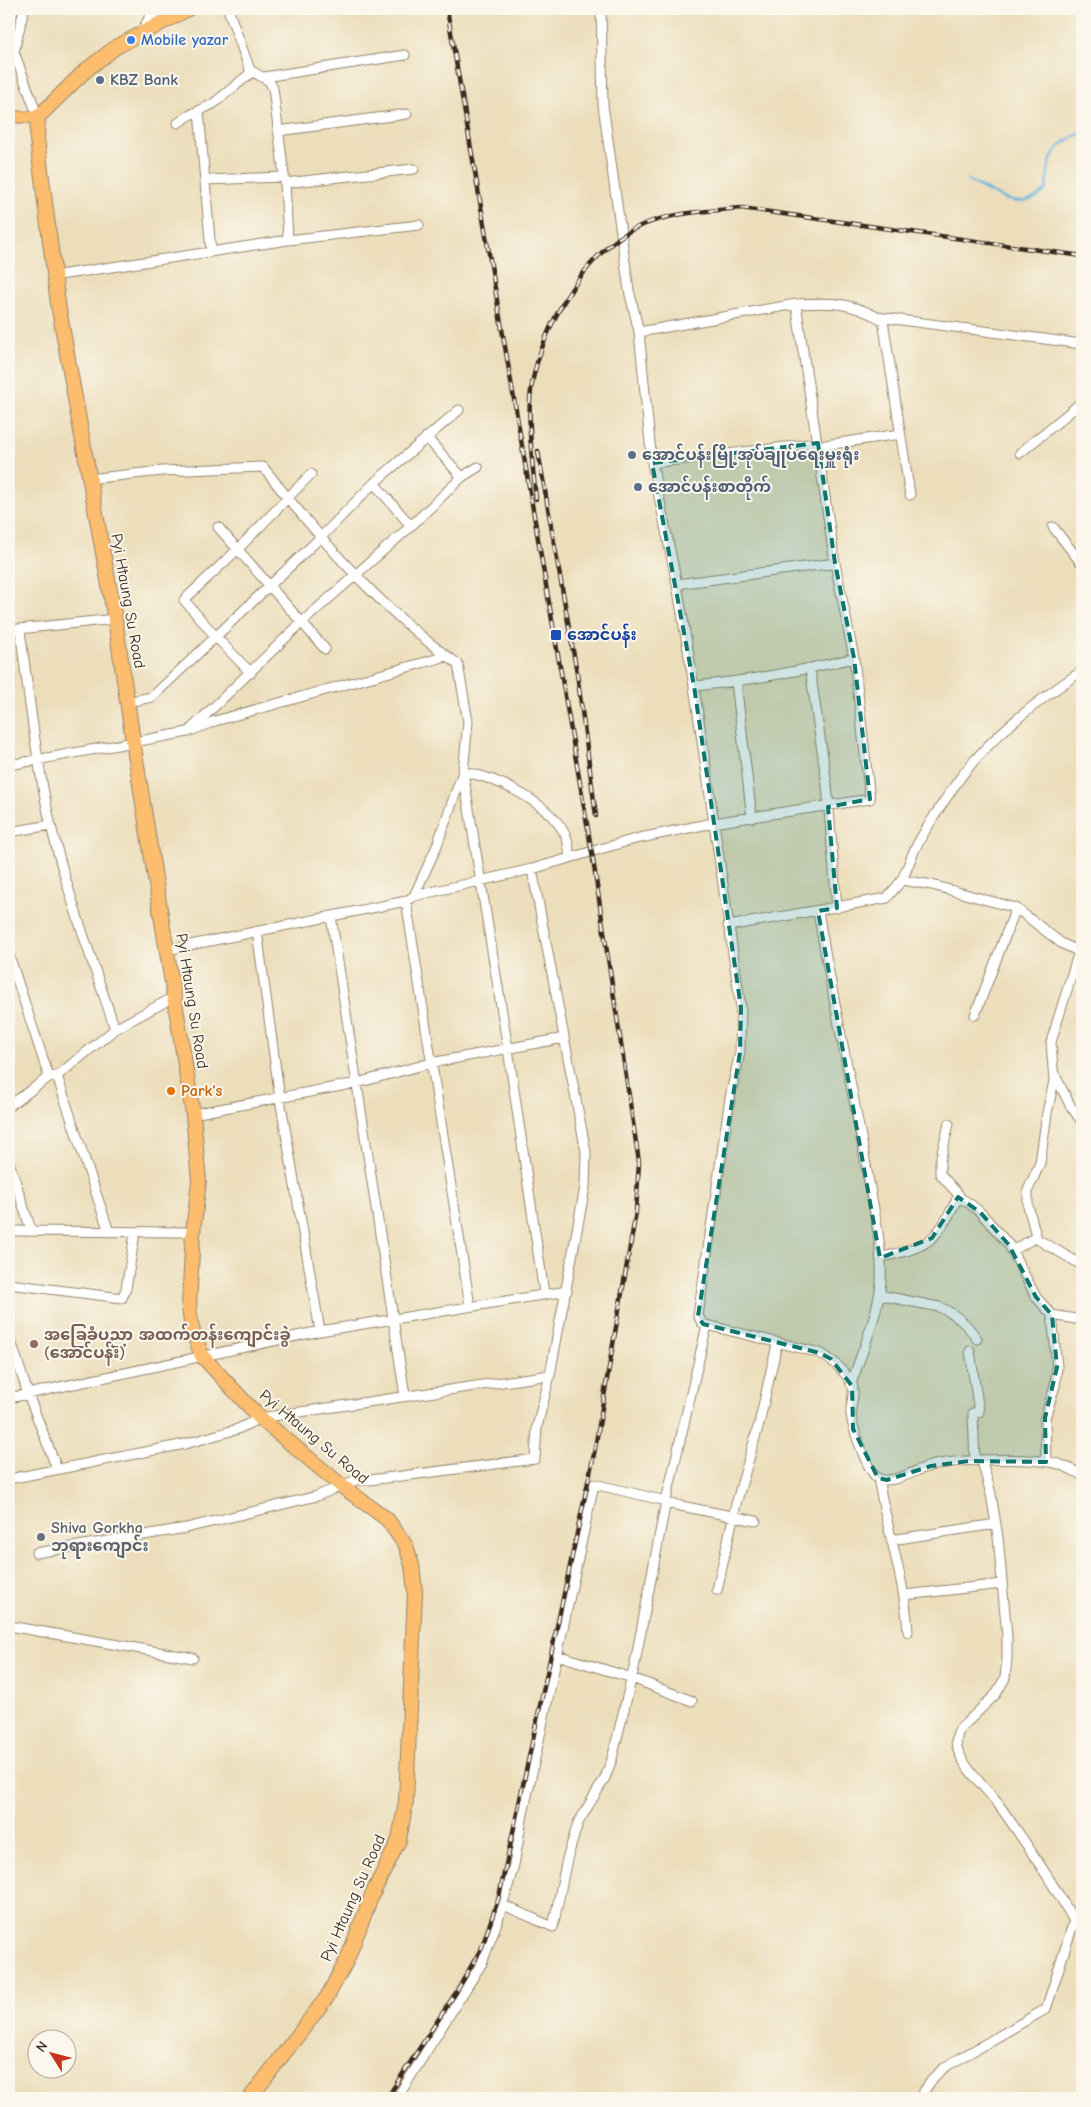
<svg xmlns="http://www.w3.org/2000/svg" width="1091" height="2107" viewBox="0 0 1091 2107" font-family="'Comic Neue','Noto Sans Myanmar',sans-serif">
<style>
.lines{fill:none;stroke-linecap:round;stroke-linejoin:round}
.stream{stroke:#69b2e0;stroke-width:2.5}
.minor-casing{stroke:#94846c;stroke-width:11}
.major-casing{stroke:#94846c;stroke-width:13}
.highway-casing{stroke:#94846c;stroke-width:16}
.minor{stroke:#fff;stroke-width:9}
.major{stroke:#fcbd6e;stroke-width:11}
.highway{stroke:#fcbd6e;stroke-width:14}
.rail-casing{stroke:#3b2a1e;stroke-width:4.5}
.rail{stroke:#fbf7ec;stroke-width:2.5;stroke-dasharray:8;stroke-linecap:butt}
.marked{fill:#0f766e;fill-opacity:0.2;stroke:#0f766e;stroke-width:4;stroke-dasharray:10 6;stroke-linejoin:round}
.shop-dot{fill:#3f7fe0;stroke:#fbf7ec;stroke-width:2}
.service-dot{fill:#5c6f8a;stroke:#fbf7ec;stroke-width:2}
.transit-dot{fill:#1a4fb4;stroke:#fbf7ec;stroke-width:2}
.food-dot{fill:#e8710a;stroke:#fbf7ec;stroke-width:2}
.education-dot{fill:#8d6e63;stroke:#fbf7ec;stroke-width:2}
.worship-dot{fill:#6b7280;stroke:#fbf7ec;stroke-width:2}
.labels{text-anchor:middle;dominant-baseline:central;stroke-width:4;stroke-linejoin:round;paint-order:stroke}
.shop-label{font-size:16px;font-weight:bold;fill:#366cbe;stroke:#fbf7ec;text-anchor:start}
.service-label{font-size:16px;font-weight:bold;fill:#4e5e75;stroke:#fbf7ec;text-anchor:start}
.street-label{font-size:16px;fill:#3b2a1e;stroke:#fbf7ec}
.transit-label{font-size:16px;font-weight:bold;fill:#164399;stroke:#fbf7ec;text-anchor:start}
.food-label{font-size:16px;font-weight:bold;fill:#c56008;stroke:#fbf7ec;text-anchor:start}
.education-label{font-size:16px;font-weight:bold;fill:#785e54;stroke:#fbf7ec;text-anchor:start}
.worship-label{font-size:16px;font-weight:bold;fill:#5b616d;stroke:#fbf7ec;text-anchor:start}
</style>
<rect width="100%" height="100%" fill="#fbf7ec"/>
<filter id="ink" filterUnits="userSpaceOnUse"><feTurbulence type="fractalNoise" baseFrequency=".02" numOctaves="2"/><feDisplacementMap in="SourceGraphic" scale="10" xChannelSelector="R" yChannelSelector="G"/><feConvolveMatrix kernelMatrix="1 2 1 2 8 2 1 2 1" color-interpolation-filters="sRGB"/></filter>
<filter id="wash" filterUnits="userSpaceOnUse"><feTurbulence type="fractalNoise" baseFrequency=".0096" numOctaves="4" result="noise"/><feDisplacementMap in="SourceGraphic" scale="20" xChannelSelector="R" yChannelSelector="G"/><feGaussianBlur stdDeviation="1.12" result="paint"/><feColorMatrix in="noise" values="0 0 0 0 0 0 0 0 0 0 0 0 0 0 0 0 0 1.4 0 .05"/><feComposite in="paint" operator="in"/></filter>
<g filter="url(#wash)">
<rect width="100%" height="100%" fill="#ecdebb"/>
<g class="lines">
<!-- stream -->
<path class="stream" d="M 967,180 C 995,193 1018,216 1046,190 C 1048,160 1051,145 1082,133"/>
</g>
</g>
<g filter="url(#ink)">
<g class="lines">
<defs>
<path id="minor" d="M 24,9 L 14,52 L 38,117
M 228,9 L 250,70 L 269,81 L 273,88 L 285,183 L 288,240 L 419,225
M 601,9 L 603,105 L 629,290 L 639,332 L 652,463 L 677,584 L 694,686 L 741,1008 L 740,1052 L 730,1098 L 698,1316 L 703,1324 L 820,1353 C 832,1360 845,1371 852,1384 C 856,1394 850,1404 851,1414 C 852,1426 868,1475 879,1479 C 894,1484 915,1470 930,1466 C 957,1459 1027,1457 1055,1463 C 1064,1465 1074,1471 1082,1475
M 141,33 L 150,16 L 162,9
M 264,77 L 405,55
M 199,111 L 211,252
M 178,123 L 190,115 L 213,104 L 252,72
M 278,131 L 407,114
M 205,180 L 284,177
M 285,183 L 414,169
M 53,276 L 288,240
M 878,317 L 1082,344
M 639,332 L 796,304 C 833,302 850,302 883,320 L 910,495
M 426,437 L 462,477
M 819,446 L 900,434
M 1020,453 L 1082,402
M 652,463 L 818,443
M 88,479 L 162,471 L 263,467 C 320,539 382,611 458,664 L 468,722 L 463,772 L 436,848 L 414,896
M 374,483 L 411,526
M 218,527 L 325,649
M 1053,527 L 1082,564
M 677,584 L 835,563
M 9,630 L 115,619
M 20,630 C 29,695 36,761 51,826 C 68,895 93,962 115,1029
M 810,669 L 827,785 L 837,908
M 251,673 L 216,637 L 184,600 L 237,550 L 311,474
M 736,682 L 752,818
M 694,686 C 748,681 801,671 854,658 L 835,563 L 796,304
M 127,702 L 152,697 L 322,536 L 374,483 L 459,410
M 192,728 L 301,623 L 411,526 L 462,477 L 478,467
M 9,765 L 188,732 L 215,721 L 447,656
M 9,832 L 51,825
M 902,880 L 932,885 L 1016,908 L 1061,943 L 1082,953
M 406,901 L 470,1306
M 818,911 C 832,996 851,1080 866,1165 C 872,1203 883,1244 881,1282 C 879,1311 861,1356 851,1384
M 331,916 L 405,1396
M 728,926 L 887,898 C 891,892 897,887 901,881 C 907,871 910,859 915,849 C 925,829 938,810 951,791 C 984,741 1033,704 1082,671
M 257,931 L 280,1099 L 320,1331
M 166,950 L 406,901 L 414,896 L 532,869 L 635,839 L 713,823 L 870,799 L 854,658
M 1079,951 L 1051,1042 L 1054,1081 L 1047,1113 L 1040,1163 L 1028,1190 L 1028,1206 L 1037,1239 L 1082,1265
M 9,955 L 49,1077
M 975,1015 L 1016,908
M 1055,1075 L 1070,1105 L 1082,1122
M 57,1076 L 109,1232
M 9,1106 L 49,1077 L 57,1076 L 115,1029 L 174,997
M 193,1114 L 357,1083 L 431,1063 L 564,1038
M 9,1162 L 31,1230
M 958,1197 L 969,1203 L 980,1212 L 1009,1245 L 1036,1297 L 1052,1315 L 1082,1320
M 9,1231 L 193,1232
M 1012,1251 L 1036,1237
M 880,1258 C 896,1253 919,1250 932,1238 C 944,1227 952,1209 959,1195 L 940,1174 L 940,1161 L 949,1124
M 9,1284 L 122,1298 L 126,1289 L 135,1233
M 544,1293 L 508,1049 L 463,772 C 496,776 555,806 567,839 C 569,845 569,852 570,858
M 879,1295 L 939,1307 C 954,1313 968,1325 977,1339
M 9,1335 L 28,1394 L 57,1469
M 970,1351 L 979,1412 L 973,1413 L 975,1461
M 9,1398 L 320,1331 L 567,1291
M 1046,1462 L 1045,1418 L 1055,1386 L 1057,1367 L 1052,1315
M 878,1478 C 887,1530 905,1580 908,1632
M 9,1479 L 185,1444 L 238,1429 L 260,1418 L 550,1375
M 666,1503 L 756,1521
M 891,1540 L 996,1524
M 36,1553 L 186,1528 L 317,1496 L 356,1480 L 370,1480 L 535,1459 L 537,1427 L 550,1375 L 585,1187 L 586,1152 L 532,869
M 717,1590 L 736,1504 L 759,1424 L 777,1344
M 905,1595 L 1002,1584
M 9,1626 L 193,1658
M 557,1655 L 632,1678 L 692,1701
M 503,1905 L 553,1927 L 567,1859 L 578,1823 L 605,1778 L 612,1759 L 634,1668 L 666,1501
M 397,2098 L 482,1963 L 499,1917 L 514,1865 L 522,1819 L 594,1484 L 666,1501 L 707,1325
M 919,2098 L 934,2077 L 945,2067 L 1046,2009 L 1074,1921 C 1052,1881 1026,1843 999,1805 C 987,1789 962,1767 957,1747 C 955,1740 957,1735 960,1729 L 996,1694 L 1005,1678 L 1007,1659 L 1007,1636 L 998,1537 L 991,1494 L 982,1461"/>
<path id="major" d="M 9,117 L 38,117"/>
<path id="highway" d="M 188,9 L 116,47 L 86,70 L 38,117 L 37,139 L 58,304 L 115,619 L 133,741 L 193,1114 L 199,1181 L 193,1232 L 189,1307 L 192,1329 L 202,1356 L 260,1418 L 343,1487 L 387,1519 L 406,1546 L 412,1565 L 415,1592 L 406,1801 L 399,1840 L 372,1895 L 347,1960 L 327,1997 L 250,2098"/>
</defs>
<!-- minor casing -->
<use href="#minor" class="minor-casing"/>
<!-- major casing -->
<use href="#major" class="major-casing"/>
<!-- highway casing -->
<use href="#highway" class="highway-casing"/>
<!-- minor -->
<use href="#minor" class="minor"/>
<!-- major -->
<use href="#major" class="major"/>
<!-- highway -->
<use href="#highway" class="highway"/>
<defs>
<path id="rail" d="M 538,451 L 577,673 L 596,816
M 536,499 C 533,467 528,432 530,400 C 534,340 583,250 640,226 C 672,212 707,211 741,208 L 1082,256
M 387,2098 L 457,1991 L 482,1947 L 499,1897 L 594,1454 L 636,1212 L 639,1162 L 592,853 L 447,9"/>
</defs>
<!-- rail casing -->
<use href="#rail" class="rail-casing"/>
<!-- rail -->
<use href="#rail" class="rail"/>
</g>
</g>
<!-- marked area -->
<path class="marked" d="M 818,443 L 835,563 L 854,658 L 870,799 L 828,807 L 837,908 L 818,911 L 880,1258 L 932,1238 L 958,1197 L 980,1212 L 1009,1245 L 1036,1297 L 1052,1315 L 1057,1367 L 1045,1418 L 1046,1462 L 969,1461 L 931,1466 L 887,1480 L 878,1478 L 853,1429 L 852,1386 L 831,1359 L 820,1353 L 703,1324 L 698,1316 L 740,1052 L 741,1008 L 694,686 L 652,463 Z"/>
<!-- markers -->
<circle class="shop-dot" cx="131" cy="40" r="5"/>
<g class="service-dot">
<circle cx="100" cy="80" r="5"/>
<circle cx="632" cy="455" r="5"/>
<circle cx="638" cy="487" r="5"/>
</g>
<rect class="transit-dot" x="550" y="629" width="12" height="12" rx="2.5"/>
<circle class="food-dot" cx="171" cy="1091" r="5"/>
<circle class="education-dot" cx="34" cy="1344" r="5"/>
<circle class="worship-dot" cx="41" cy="1537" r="5"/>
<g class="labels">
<!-- shop labels -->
<g class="shop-label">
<text x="141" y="40">Mobile yazar</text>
</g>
<!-- service labels -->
<g class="service-label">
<text x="110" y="80">KBZ Bank</text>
<text x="642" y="455">အောင်ပန်းမြို့အုပ်ချုပ်ရေးမှူးရုံး</text>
<text x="648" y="487">အောင်ပန်းစာတိုက်</text>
</g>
<!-- street labels -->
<g class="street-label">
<text transform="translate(128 601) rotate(80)">Pyi Htaung Su Road</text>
<text transform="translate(192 1001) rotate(81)">Pyi Htaung Su Road</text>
<text transform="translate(314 1437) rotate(40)">Pyi Htaung Su Road</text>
<text transform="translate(353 1898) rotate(-66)">Pyi Htaung Su Road</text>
</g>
<!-- transit labels -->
<g class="transit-label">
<text x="567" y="635">အောင်ပန်း</text>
</g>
<!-- food labels -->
<g class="food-label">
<text x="181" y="1091">Park's</text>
</g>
<!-- education labels -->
<g class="education-label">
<text x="44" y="1335">အခြေခံပညာ အထက်တန်းကျောင်းခွဲ<tspan x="44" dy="18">(အောင်ပန်း)</tspan></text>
</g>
<!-- worship labels -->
<g class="worship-label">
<text x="51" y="1528">Shiva Gorkha<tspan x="51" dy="18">ဘုရားကျောင်း</tspan></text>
</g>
</g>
<!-- margin -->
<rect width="1091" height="2107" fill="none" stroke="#fbf7ec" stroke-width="30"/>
<!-- north arrow -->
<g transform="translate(52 2054) rotate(306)"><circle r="24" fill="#fbf7ec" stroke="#aea59a"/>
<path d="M0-4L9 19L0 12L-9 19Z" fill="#c8321e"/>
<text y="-8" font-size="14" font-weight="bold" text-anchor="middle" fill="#3b2a1e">N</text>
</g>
</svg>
